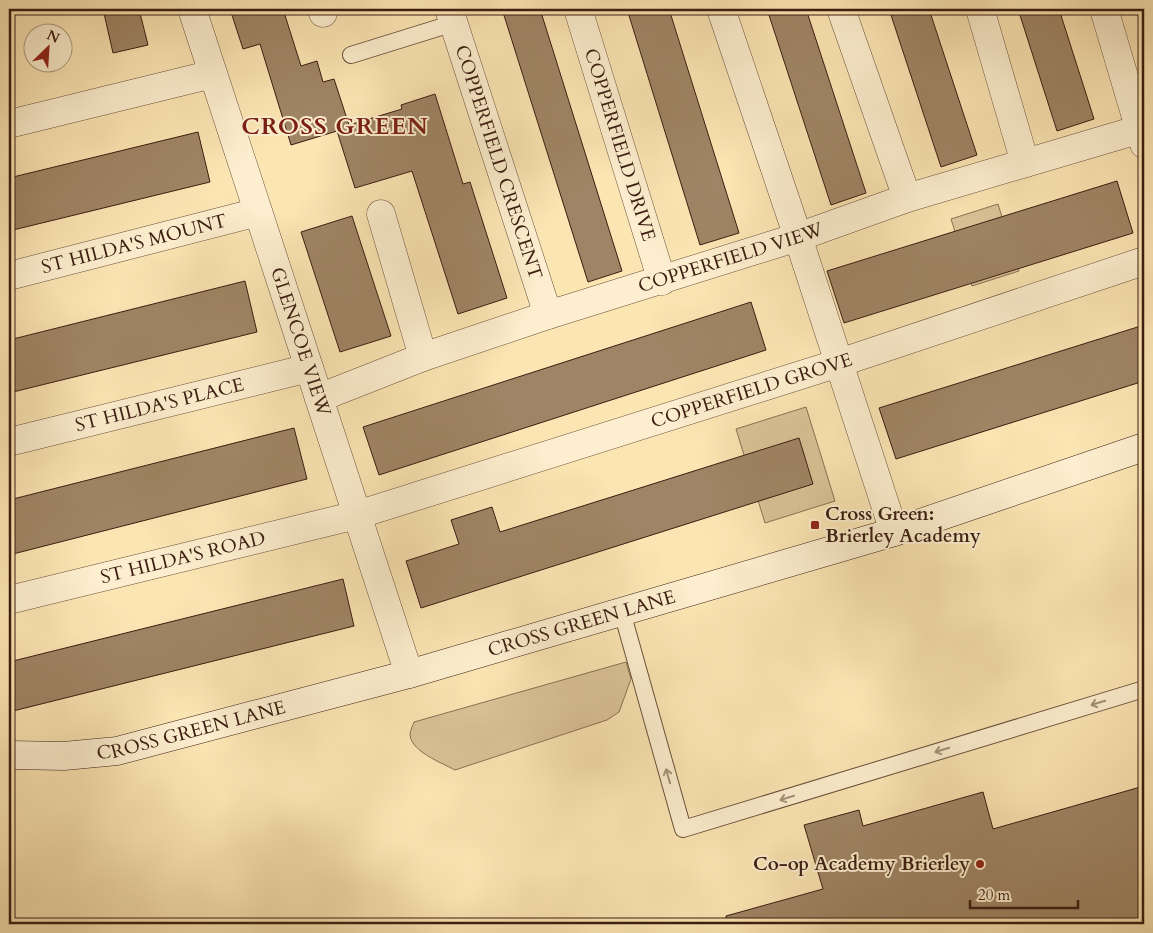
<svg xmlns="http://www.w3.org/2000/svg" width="1153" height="933" viewBox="0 0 1153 933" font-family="Cardo,serif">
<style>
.green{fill:#dac397;stroke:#8a7054}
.building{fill:#9f8565;stroke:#3b1d11}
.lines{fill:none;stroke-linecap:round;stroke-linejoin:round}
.lane-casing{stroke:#6b4f3a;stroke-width:18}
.street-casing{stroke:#6b4f3a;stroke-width:29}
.secondary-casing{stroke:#3b1d11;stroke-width:29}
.lane{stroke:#fceece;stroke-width:16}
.street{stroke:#fceece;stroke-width:28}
.secondary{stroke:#fceece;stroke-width:28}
.oneway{stroke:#a59079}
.poi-dot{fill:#8f2418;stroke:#fceece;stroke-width:2}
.labels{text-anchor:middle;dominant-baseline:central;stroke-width:4;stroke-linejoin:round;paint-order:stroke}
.street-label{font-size:19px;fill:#3b1d11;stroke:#fceece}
.poi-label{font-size:19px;font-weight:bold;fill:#3b1d11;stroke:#fceece;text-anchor:start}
.district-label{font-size:24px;font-weight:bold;letter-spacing:1px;fill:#7a1f14;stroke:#fceece}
</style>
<rect width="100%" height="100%" fill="#fbe5b3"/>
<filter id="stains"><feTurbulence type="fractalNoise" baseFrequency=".004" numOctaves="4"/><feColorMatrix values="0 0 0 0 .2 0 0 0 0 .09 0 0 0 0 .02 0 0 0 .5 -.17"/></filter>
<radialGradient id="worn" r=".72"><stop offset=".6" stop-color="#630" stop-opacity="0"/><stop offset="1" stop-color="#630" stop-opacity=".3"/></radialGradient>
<!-- green -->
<path class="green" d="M 998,204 L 1019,271 L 972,286 L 951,219 Z
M 806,407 L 835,501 L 765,523 L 736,429 Z
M 626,662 L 631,679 L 619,712 L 607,720 L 455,770 C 442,763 410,751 410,734 C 410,731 413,725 414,722 Z"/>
<!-- building -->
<path class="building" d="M 103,9 L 139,9 L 148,45 L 113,53 Z
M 230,9 L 283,9 L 301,66 L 317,61 L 323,82 L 334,79 L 349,125 L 402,109 L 401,105 L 435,94 L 463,184 L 470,182 L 507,298 L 458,314 L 412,171 L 355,188 L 337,131 L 291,145 L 260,44 L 243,49 Z
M 502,9 L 540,9 L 622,271 L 588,282 Z
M 627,9 L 669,9 L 739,233 L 700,245 Z
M 767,9 L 806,9 L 866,193 L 831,205 Z
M 889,9 L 929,9 L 977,155 L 941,167 Z
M 1018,9 L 1059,9 L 1094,119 L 1057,131 Z
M 198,132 L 210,182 L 9,231 L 9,178 Z
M 1117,181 L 1133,233 L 844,323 L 827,271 Z
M 352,216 L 391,336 L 340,352 L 301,232 Z
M 245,281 L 257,332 L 9,393 L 9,340 Z
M 751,302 L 766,350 L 379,475 L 363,427 Z
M 1144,325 L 1144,381 L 896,459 L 879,408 Z
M 294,428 L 307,479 L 9,555 L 9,500 Z
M 799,438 L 813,484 L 421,608 L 406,561 L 459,544 L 451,520 L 492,507 L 500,532 Z
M 343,579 L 354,626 L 9,712 L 9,662 Z
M 1144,786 L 1144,924 L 727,924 L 726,916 L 823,889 L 804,825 L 859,810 L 863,826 L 983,792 L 993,829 Z"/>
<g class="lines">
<defs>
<path id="lane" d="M 351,55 L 454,23
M 622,612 L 683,829 L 1144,689"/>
<g id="street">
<path id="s1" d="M 192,9 L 409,674"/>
<path d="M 322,9 L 323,13"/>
<path id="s2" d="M 449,9 L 548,315"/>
<path id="s3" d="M 578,9 L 662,281"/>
<path d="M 721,9 L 798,237 L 894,532"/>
<path d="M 841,9 L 907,198"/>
<path d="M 980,9 L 1025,163"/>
<path d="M 1104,9 L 1144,144"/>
<path d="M 9,124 L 213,74"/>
<path d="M 381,214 L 423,357"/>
<path id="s4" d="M 9,276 L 258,212"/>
<path id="s5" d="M 319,398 L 423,357 L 548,315 L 798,237 L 907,198 L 1144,128"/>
<path id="s6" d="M 9,442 L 309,368"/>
<path id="s7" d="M 9,600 L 357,515 L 839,363 L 1144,261"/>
</g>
<g id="secondary">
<path id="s8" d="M 9,755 L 64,756 L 117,751 L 409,674 L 894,532 L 1144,447"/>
</g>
</defs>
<!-- lane casing -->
<use href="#lane" class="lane-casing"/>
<!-- street casing -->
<use href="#street" class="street-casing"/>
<!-- secondary casing -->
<use href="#secondary" class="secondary-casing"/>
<!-- lane -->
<use href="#lane" class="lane"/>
<!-- street -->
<use href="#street" class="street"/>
<!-- secondary -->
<use href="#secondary" class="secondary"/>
</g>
<!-- one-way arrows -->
<defs><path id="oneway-shaft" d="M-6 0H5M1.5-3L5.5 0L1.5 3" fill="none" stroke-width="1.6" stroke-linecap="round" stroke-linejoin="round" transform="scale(1.25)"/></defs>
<g class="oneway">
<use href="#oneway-shaft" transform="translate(1098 703) rotate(163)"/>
<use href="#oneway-shaft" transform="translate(942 750) rotate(163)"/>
<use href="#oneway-shaft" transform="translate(668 776) rotate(-106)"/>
<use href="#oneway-shaft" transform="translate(787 798) rotate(163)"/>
</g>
<!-- markers -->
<g class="poi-dot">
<rect x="810" y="520" width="10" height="10" rx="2.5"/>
<circle cx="980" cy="864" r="5"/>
</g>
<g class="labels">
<!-- street labels -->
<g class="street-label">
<text stroke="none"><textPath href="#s3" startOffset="142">COPPERFIELD DRIVE</textPath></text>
<text stroke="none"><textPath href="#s2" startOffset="161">COPPERFIELD CRESCENT</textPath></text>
<text stroke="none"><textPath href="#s4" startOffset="129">ST HILDA'S MOUNT</textPath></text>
<text stroke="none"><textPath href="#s5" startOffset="435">COPPERFIELD VIEW</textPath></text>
<text stroke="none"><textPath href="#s1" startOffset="350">GLENCOE VIEW</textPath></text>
<text stroke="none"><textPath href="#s7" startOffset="772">COPPERFIELD GROVE</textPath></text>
<text stroke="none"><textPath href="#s6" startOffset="155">ST HILDA'S PLACE</textPath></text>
<text stroke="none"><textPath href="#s7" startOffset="179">ST HILDA'S ROAD</textPath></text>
<text stroke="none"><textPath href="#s8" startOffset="590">CROSS GREEN LANE</textPath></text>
<text stroke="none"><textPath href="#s8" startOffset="185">CROSS GREEN LANE</textPath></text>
</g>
<!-- poi labels -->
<g class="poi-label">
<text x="825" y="514">Cross Green:<tspan x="825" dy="22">Brierley Academy</tspan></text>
<text x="970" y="864" text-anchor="end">Co-op Academy Brierley</text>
</g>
<!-- district labels -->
<g class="district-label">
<text x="335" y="126">CROSS GREEN</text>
</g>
</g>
<!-- margin -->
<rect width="1153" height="933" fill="none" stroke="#fbe5b3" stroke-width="30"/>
<rect x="10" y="10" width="1133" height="913" fill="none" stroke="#3b1d11" stroke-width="2.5"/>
<rect x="15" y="15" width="1123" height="903" fill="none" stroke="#3b1d11"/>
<!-- north arrow -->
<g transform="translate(48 48) rotate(25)"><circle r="24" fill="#fceece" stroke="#af9a82"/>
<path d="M0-4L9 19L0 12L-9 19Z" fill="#8f2418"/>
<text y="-8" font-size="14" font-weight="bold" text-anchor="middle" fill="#3b1d11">N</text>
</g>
<!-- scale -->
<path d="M970 900v8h108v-8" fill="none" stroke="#3b1d11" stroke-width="2.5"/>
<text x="978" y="900" font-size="15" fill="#3b1d11" stroke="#fceece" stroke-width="4" paint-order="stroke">20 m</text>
<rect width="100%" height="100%" filter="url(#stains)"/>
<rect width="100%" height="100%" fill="url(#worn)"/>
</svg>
